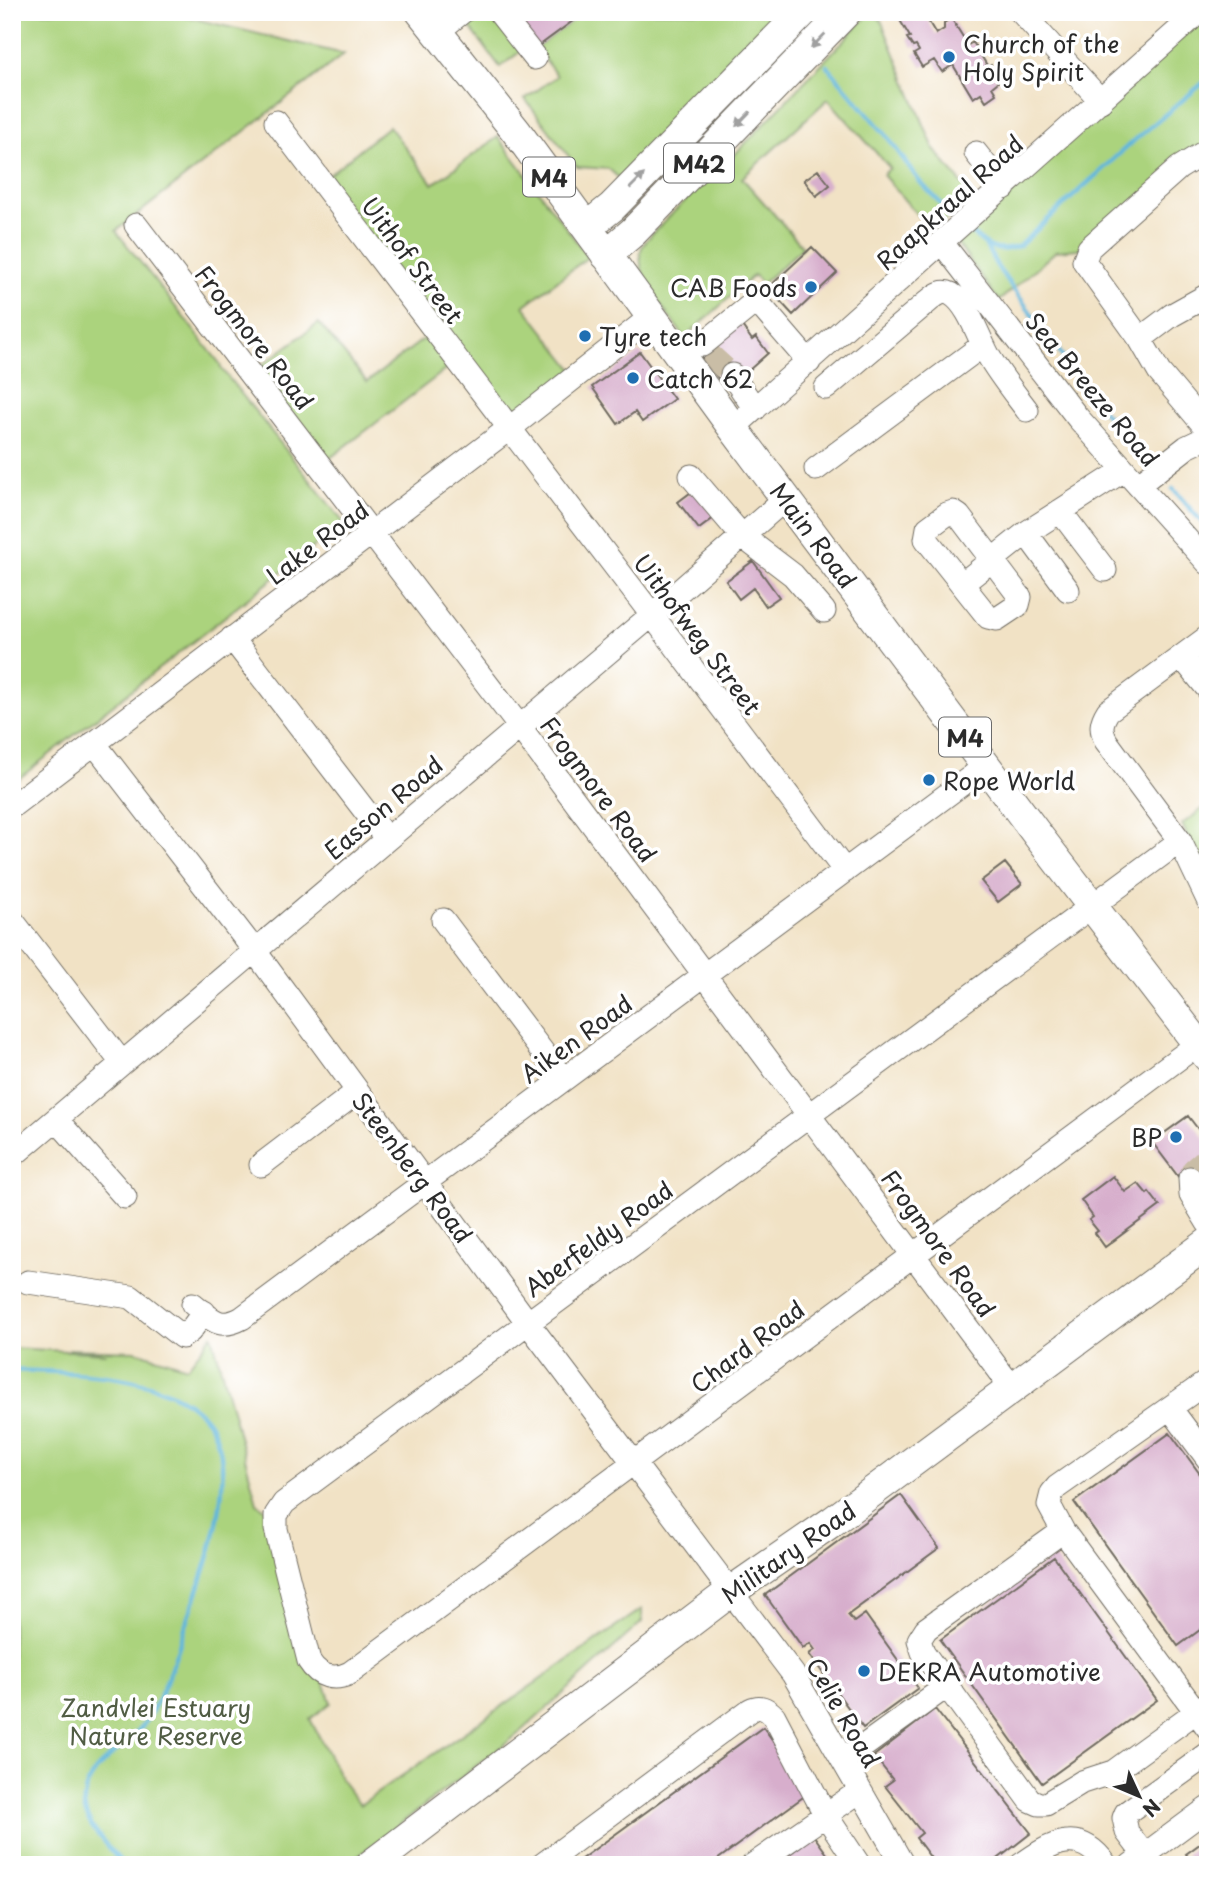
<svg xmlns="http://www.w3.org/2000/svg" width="1220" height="1877" viewBox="0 0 1220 1877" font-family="'Playpen Sans',sans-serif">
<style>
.green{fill:#abd37d;stroke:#6b7f54;stroke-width:2}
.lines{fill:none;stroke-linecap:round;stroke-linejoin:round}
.stream{stroke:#5fb6dc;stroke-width:4.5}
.building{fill:#d7aecc}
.minor-tunnel{stroke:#c9bda6;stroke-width:23;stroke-dasharray:23 11;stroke-linecap:butt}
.minor-casing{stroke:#706b61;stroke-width:25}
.major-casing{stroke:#706b61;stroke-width:32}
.minor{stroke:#fff;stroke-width:23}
.major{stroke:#fff;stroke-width:30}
.oneway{fill:#a0a0a0}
.poi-dot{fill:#1f6fb2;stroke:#fff;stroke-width:2.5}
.labels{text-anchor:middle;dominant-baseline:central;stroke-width:7;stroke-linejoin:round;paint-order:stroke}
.shield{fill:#fff;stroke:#6b6b6b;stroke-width:2}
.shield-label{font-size:23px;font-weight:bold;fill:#2b2b2b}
.poi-label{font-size:24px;fill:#2b2b2b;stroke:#fff;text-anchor:start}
.street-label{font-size:24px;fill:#2b2b2b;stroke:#fff}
.park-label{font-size:24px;fill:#515d44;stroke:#fff}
</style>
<rect width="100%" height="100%" fill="#fff"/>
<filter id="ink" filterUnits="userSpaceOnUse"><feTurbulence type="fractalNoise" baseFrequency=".0143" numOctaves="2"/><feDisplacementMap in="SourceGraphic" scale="14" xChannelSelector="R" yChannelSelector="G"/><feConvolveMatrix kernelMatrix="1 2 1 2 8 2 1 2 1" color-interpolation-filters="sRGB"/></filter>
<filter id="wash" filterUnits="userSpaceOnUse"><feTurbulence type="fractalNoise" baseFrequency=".00686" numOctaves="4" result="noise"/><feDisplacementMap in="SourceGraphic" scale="28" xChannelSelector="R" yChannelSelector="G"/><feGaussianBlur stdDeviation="1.57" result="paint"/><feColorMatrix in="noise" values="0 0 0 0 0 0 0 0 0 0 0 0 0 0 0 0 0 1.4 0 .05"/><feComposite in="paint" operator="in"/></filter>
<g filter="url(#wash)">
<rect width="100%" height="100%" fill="#f1e2c5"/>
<!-- green -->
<path class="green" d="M 12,12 L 165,12 L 344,54 L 116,231 L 221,365 L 220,367 L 344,523 L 12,784 Z
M 470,12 L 492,12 L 521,51 L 500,67 L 463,18 Z
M 584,12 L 780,12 L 621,180 L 609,169 L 577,167 L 525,99 L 557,76 L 536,48 Z
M 871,12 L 881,20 L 934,149 L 972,196 L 932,232 L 883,175 L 890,168 L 828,99 L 742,178 L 803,247 L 762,284 L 754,275 L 685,338 C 671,318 631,273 642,247 C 647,238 656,230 663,223 C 680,205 696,190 715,175 Z
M 1208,12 L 1208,150 L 1089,248 L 1056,251 L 999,301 L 951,235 Z
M 389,126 L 433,184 L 498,137 L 588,257 L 524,306 L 574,370 L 511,415 L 457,361 L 321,465 L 250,374 L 319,323 L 367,382 L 434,331 L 321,181 Z
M 1208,805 L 1208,884 L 1182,824 Z
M 212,1335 L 257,1503 L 268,1511 L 331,1703 L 310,1719 L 343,1783 L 360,1805 L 642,1609 L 642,1622 L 522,1731 L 346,1865 L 12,1865 L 12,1348 L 106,1353 L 68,1349 L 136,1351 L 187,1367 Z"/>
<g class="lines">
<!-- stream -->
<path class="stream" d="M 827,66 L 886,135 L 920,182 L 956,219
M 968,230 C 987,246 994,255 1019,246 L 1131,143 L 1208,79
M 986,246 L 998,268 L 1102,410 L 1140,452
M 1173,489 L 1208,529
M 12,1370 C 70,1373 149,1371 196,1409 C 251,1452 206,1566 188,1619 C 176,1654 166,1690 146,1721 C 128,1749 88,1762 84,1798 C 81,1823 109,1846 123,1865"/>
</g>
<g id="blocks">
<!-- building -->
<path class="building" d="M 510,12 L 585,12 L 536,48 Z
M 906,12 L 927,12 L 924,14 L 936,34 L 944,29 L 944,23 L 951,18 L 968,45 L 973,42 L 988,67 L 991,65 L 995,70 L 992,72 L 998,82 L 992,87 L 996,94 L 986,101 L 981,93 L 973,98 L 953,65 L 942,72 L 934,60 L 922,67 L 914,54 L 919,51 L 916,46 L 913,47 L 907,38 L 910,37 L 898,17 Z
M 818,170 L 830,185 L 816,196 L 804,180 Z
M 812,247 L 837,273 L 793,315 L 768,288 Z
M 738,320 L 752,340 L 756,337 L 768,353 L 748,371 L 738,370 L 722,383 L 702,358 L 722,341 Z
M 640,352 L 674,399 L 642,422 L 635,412 L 618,424 L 592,387 Z
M 694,490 L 715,517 L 699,529 L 678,502 Z
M 753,561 L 779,597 L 766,606 L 753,588 L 739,599 L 726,581 Z
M 1005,863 L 1022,884 L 998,902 L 981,881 Z
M 1188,1116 L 1208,1142 L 1208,1165 L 1183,1183 L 1152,1142 Z
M 1113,1176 L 1125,1192 L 1138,1183 L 1147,1194 L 1149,1192 L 1160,1206 L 1105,1247 L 1095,1233 L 1098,1231 L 1089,1220 L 1093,1217 L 1081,1200 Z
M 1208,1399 L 1208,1418 L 1199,1405 Z
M 1170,1433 L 1208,1485 L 1208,1624 L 1178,1646 L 1074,1502 Z
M 901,1495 L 939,1548 L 848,1615 L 854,1622 L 865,1614 L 918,1688 L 863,1728 L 809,1654 L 815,1650 L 810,1643 L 803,1648 L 765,1595 Z
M 1054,1557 L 1157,1700 L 1042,1783 L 940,1640 Z
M 935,1709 L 1031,1833 L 990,1865 L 948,1865 L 944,1860 L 936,1865 L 916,1838 L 922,1833 L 885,1786 L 893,1780 L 874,1756 Z
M 763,1727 L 810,1792 L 710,1865 L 573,1865 Z
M 814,1836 L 835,1865 L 775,1865 Z
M 1208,1838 L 1208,1865 L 1194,1865 L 1186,1854 Z"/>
</g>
</g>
<g filter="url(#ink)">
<use href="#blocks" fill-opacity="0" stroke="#706b61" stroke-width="2"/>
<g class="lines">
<!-- minor-tunnel -->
<path class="minor-tunnel" d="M 708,353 L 732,375
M 1190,1178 L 1193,1170 L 1208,1157"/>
<defs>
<path id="minor" d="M 499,12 L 535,58
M 1021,12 L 1101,101
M 437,32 L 462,12
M 276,122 L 652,615 L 845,871
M 1208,150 L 1179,168 L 1089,248 L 1084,261 L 1140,339 L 1159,372 L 1208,430
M 976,153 L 1004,188
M 136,225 L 519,726 L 1013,1389
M 942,243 L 1078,418 L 1208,563
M 1140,339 L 1172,315 L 1208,295
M 702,345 L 750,306 L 760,305 L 809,362
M 732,375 L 755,409
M 826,388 L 931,299 C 937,294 943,290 951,294 C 970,305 980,343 991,360 C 1002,378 1015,394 1027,410
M 733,428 L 1199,12
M 816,469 L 983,345
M 691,476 L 742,536 L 793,575 L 824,611
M 1138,485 L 1187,447 L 1208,437
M 1060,511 L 1105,570
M 953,512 L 959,516 L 1020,597 L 1018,605 L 997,619 L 988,617 L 926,539 L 928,528 L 947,514 Z
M 1026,533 L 1068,590
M 962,584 L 1026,533 L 1124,470
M 1208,637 L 1108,711 C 1101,722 1100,729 1106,741 L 1180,841 L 1208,900
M 232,638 L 386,838
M 1182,657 L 1208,689
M 94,743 L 254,950 L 528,1323 L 793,1674 L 903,1865
M 12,806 L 519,421 L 651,317
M 1180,841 L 284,1503 L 276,1515 L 276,1529 L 309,1661 C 319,1677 334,1681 350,1673 L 1198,1044
M 12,920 L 122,1063
M 443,920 L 563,1079
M 56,1119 L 125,1197
M 12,1154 L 16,1153 L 652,615 L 786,498
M 261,1165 L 357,1092
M 1190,1178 L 1191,1195 L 1208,1223
M 28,1282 L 131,1297 L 182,1337 L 190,1331 L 204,1312
M 193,1304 C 211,1318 218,1331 242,1318 L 986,766
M 1208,1381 L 1057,1487 L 1052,1493 L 1049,1505 L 1063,1531 L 1208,1728
M 1170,1408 L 1208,1459
M 1063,1531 L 926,1629 L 919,1640 L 923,1652 L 947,1686 L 1030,1800 L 1039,1804 L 1046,1804 L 1082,1782 L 1113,1772 L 1208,1703
M 843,1761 L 947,1686
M 542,1865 L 750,1710 C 760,1705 766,1708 774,1716 L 825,1814 L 859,1865
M 753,1865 L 860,1791
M 1021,1865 C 1052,1843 1079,1826 1106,1865
M 1131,1865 L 1208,1808
M 1152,1865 L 1127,1832 L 1124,1818 L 1126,1813 L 1208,1754"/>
<path id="major" d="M 421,12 L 516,131 L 733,428 L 1039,837 L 1208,1057
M 587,227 L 612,207 L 803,12
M 606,255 L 633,232 L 846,12
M 371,1865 L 730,1592 L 833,1521 L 1208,1243"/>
</defs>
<!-- minor casing -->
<use href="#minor" class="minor-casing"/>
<!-- major casing -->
<use href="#major" class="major-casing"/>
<!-- minor -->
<use href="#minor" class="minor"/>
<!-- major -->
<use href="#major" class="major"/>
</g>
<!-- one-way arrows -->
<defs><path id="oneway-solid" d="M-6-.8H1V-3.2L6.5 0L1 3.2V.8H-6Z" transform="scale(1.75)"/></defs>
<g class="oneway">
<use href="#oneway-solid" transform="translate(818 41) rotate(134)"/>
<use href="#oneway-solid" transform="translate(743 119) rotate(134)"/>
<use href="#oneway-solid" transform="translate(637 181) rotate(-45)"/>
</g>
</g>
<!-- markers -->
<g class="poi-dot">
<circle cx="949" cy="57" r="7"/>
<circle cx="811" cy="287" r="7"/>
<circle cx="585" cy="336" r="7"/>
<circle cx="633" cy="378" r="7"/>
<circle cx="929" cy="780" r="7"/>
<circle cx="1176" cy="1137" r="7"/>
<circle cx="864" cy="1671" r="7"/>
</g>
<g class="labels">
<!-- shield labels -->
<g class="shield">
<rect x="664" y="143.5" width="70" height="39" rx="5"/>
<rect x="523" y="157.5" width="52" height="39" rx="5"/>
<rect x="939" y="717.5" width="52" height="39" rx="5"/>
</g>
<g class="shield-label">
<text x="699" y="163">M42</text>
<text x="549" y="177">M4</text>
<text x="965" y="737">M4</text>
</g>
<!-- poi labels -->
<g class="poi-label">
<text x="963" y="43">Church of the<tspan x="963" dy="28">Holy Spirit</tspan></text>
<text x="797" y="287" text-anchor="end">CAB Foods</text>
<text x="599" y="336">Tyre tech</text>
<text x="647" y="378">Catch 62</text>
<text x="943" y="780">Rope World</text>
<text x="1162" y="1137" text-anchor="end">BP</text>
<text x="878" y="1671">DEKRA Automotive</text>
</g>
<!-- street labels -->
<g class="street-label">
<text transform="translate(949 202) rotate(-42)">Raapkraal Road</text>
<text transform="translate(413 260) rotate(53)">Uithof Street</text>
<text transform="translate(255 337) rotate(52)">Frogmore Road</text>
<text transform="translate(1093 389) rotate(50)">Sea Breeze Road</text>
<text transform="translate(814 535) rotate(53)">Main Road</text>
<text transform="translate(317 542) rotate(-37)">Lake Road</text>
<text transform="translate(698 634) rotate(53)">Uithofweg Street</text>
<text transform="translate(599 789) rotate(53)">Frogmore Road</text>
<text transform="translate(383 807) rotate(-40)">Easson Road</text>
<text transform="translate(576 1038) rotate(-36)">Aiken Road</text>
<text transform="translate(413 1167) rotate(53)">Steenberg Road</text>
<text transform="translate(598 1238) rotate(-36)">Aberfeldy Road</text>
<text transform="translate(939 1243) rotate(54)">Frogmore Road</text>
<text transform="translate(747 1346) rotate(-37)">Chard Road</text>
<text transform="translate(788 1552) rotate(-35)">Military Road</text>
<text transform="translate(844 1712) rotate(60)">Celie Road</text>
</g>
<!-- park labels -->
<g class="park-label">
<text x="156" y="1707">Zandvlei Estuary<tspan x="156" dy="28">Nature Reserve</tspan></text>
</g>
</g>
<!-- margin -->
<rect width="1220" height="1877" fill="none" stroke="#fff" stroke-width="42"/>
<!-- north arrow -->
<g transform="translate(1139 1796) rotate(134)" stroke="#ffffff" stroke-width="5" paint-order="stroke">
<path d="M0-5L12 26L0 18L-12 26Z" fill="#2b2b2b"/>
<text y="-10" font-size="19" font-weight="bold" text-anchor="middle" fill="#2b2b2b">N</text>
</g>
</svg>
